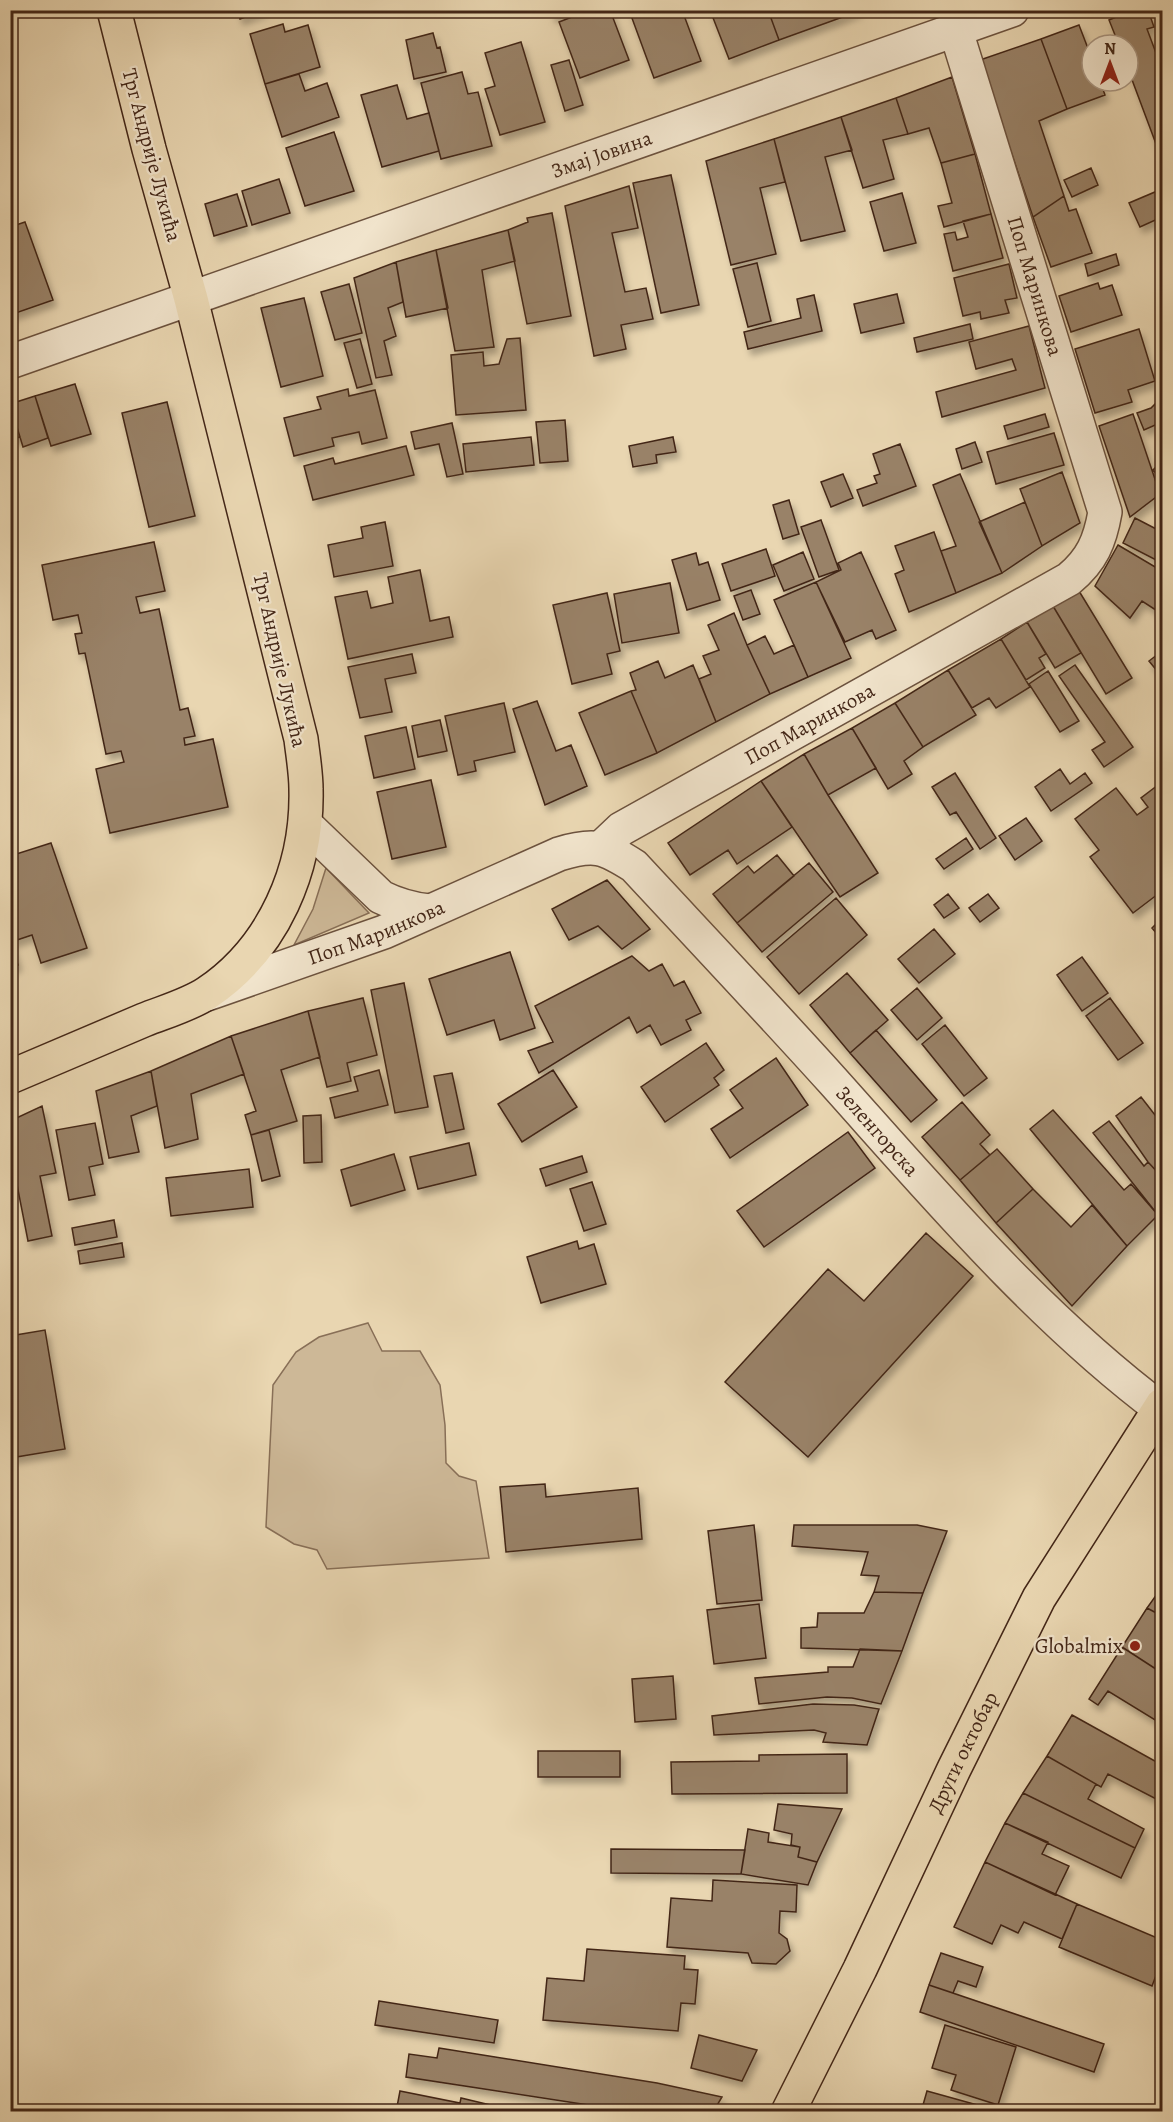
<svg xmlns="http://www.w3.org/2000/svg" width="1173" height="2122" viewBox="0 0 1173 2122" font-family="Alegreya,serif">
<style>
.green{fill:#cdb897;stroke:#886f57;stroke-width:1.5}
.building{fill:#998267;stroke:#432617;stroke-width:1.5;filter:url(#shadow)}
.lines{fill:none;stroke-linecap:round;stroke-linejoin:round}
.minor-casing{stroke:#6c523e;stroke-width:36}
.major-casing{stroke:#432617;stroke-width:36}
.minor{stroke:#f1e4cc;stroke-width:33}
.major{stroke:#e9d6b1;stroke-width:33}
.poi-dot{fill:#8f2418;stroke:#f1e4cc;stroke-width:2}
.labels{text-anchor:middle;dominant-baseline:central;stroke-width:4.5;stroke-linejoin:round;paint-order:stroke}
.street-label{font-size:21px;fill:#432617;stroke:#f1e4cc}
.poi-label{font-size:21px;fill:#432617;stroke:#f1e4cc;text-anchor:end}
</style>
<defs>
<filter id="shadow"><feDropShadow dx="3.5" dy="6" stdDeviation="3" flood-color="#0004"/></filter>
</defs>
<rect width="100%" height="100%" fill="#e9d6b1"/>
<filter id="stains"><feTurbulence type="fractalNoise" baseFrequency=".00333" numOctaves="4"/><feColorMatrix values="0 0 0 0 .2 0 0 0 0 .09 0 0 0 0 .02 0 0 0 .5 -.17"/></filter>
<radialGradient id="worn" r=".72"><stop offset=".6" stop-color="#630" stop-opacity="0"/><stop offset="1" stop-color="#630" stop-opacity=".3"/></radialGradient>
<!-- green -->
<path class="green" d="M 326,868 L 369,913 L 294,945 L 313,909 Z
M 368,1323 L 382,1351 L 420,1351 L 440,1385 L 445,1425 L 446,1463 L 459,1476 L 476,1481 L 489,1558 L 327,1569 L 317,1550 L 294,1544 L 266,1527 L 273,1385 L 296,1352 L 319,1337 Z"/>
<!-- building -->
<path class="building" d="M 237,10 L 265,10 L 240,19 Z
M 551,10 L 574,10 L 553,17 Z
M 590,10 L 610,10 L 629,60 L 580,78 L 559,22 Z
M 629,10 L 653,10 L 654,13 L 660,10 L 682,10 L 701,61 L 654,78 Z
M 710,10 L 768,10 L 779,40 L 729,59 Z
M 768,10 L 837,10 L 840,18 L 779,40 Z
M 837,10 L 860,10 L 840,18 Z
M 1133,10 L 1148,10 L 1154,27 L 1147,29 L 1162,69 L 1162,160 L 1128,69 L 1128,45 L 1119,45 L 1109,20 Z
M 283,24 L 285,32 L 308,25 L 320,67 L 265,84 L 250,34 Z
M 1079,25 L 1092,59 L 1092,81 L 1100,81 L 1105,95 L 1067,109 L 1041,39 Z
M 433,33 L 437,48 L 440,47 L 446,72 L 414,79 L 406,40 Z
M 1041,39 L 1067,109 L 1039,121 L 1064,196 L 1033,217 L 980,60 Z
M 521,42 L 545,122 L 500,135 L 485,89 L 495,86 L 485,53 Z
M 569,60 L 583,105 L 565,111 L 551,65 Z
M 462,72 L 468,94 L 478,92 L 492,146 L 441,159 L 421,83 Z
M 299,74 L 305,91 L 327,83 L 339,117 L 282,137 L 265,84 Z
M 952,77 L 975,154 L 941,163 L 929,128 L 908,134 L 896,98 Z
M 397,85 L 407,119 L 429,113 L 439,151 L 382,167 L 361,95 Z
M 896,98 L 908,134 L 883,140 L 894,179 L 863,188 L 841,117 Z
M 841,117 L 852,150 L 825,157 L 845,231 L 801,241 L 774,139 Z
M 334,132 L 354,191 L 305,206 L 286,148 Z
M 774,139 L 785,182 L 760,188 L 776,254 L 731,265 L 706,161 Z
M 975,154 L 991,214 L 944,227 L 938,206 L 952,203 L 941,163 Z
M 1091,168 L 1098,185 L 1072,197 L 1064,180 Z
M 671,175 L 699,305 L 661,313 L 633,183 Z
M 279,179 L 290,213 L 252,225 L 242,191 Z
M 629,186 L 638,228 L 612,233 L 625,292 L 646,288 L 653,319 L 621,325 L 626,349 L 594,356 L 565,206 Z
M 1162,189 L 1162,217 L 1140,227 L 1129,203 Z
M 902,193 L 916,243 L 884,251 L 870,202 Z
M 237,194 L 247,226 L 214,236 L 205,204 Z
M 1064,196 L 1069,211 L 1076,209 L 1092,253 L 1051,267 L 1033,217 Z
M 552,213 L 571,316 L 527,324 L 508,230 L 528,222 L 527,218 Z
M 991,214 L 1003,258 L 953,271 L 944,234 L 955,232 L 957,240 L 968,237 L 963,221 Z
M 25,222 L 53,300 L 10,315 L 10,227 Z
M 508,230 L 515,261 L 482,270 L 494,347 L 455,351 L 436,250 Z
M 436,250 L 448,308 L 406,317 L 396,262 Z
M 1116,254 L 1119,265 L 1088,276 L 1085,264 Z
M 396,262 L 403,302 L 388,308 L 396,336 L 384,341 L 392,375 L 376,378 L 354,278 Z
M 757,263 L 771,321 L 748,327 L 733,269 Z
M 1009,264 L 1017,298 L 1005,300 L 1009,313 L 981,319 L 980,312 L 963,316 L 954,278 Z
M 1098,283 L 1100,289 L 1112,285 L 1122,315 L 1071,332 L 1059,296 Z
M 349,284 L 362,333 L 335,340 L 321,292 Z
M 897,294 L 904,323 L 861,333 L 854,304 Z
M 814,295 L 822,331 L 748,349 L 744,332 L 801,318 L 797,299 Z
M 304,298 L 323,376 L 281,387 L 261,308 Z
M 970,324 L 973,339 L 917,352 L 914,338 Z
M 1029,326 L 1045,388 L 942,417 L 936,392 L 1016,370 L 1012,359 L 976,369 L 969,342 Z
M 1139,329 L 1155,381 L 1128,390 L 1132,402 L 1095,413 L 1075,349 Z
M 520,338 L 526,410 L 456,415 L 451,355 L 483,352 L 484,366 L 499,364 L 507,339 Z
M 360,339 L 372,384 L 357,388 L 344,343 Z
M 75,384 L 91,434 L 51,446 L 35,396 Z
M 348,389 L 349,396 L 375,390 L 387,438 L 362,444 L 359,432 L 332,438 L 334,446 L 294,456 L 284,418 L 321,409 L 317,397 Z
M 35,396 L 48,438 L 23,447 L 10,404 Z
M 1162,397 L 1162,422 L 1144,430 L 1137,413 L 1151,408 Z
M 167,402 L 195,516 L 149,527 L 122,413 Z
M 10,407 L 20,437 L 10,439 Z
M 1045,414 L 1049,427 L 1008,439 L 1004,426 Z
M 1133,414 L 1160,494 L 1130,517 L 1099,426 Z
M 565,420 L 568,461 L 540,463 L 536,422 Z
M 452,423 L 463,474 L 447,477 L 439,444 L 415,449 L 411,432 Z
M 1054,433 L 1064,465 L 996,484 L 987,452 Z
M 531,437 L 534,465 L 466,472 L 463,444 Z
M 673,437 L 676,452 L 656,455 L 657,463 L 633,467 L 629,446 Z
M 975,442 L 982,462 L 962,469 L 956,449 Z
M 900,444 L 916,486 L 863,506 L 857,490 L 877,483 L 874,476 L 880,474 L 873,454 Z
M 406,446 L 414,475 L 313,500 L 304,466 L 333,458 L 335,464 Z
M 1162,461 L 1162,480 L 1153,470 Z
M 1062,472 L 1080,523 L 1042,546 L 1020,489 Z
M 843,474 L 853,498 L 831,507 L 821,482 Z
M 960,474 L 1002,573 L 956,593 L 941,551 L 956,546 L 933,485 Z
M 789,500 L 799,534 L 783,539 L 773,505 Z
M 1025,502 L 1042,546 L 1002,573 L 979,522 Z
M 1135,518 L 1162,532 L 1162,563 L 1123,543 Z
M 821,520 L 839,570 L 819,577 L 801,527 Z
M 385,522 L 393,566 L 334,577 L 328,545 L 363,538 L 361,527 Z
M 934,532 L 956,593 L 909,612 L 895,574 L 904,570 L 895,546 Z
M 154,542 L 165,591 L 136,597 L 140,613 L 159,609 L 180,710 L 188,708 L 195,736 L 184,738 L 185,745 L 213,739 L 228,807 L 110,833 L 96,769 L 124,762 L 121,751 L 106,754 L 85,653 L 79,654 L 75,634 L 82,633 L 78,615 L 53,620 L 42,565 Z
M 1118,545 L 1162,571 L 1162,614 L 1142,601 L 1130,618 L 1095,586 Z
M 766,549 L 775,576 L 731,591 L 722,564 Z
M 803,552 L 814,579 L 784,591 L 773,565 Z
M 861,552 L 896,630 L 876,639 L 872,630 L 845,642 L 816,582 L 841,570 L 838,563 Z
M 696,553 L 699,565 L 708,562 L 720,600 L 687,610 L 672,560 Z
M 420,570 L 430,621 L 449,617 L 453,637 L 348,659 L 335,597 L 367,591 L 371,608 L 393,603 L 388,577 Z
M 816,582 L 851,658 L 808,677 L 774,600 Z
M 670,583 L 679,633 L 622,643 L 614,594 Z
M 751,590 L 760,614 L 743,620 L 734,596 Z
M 1079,591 L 1132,678 L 1106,694 L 1053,606 Z
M 607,593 L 620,651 L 607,654 L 612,674 L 572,684 L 553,605 Z
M 1053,606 L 1081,653 L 1055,668 L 1027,622 Z
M 734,613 L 747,645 L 770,694 L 716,722 L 699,679 L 711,674 L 703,656 L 719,650 L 708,625 Z
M 1027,622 L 1046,654 L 1039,658 L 1045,668 L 1026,680 L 1001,639 Z
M 765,636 L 774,654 L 794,645 L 808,677 L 770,694 L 747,645 Z
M 1001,639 L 1030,687 L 996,708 L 989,698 L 972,708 L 948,670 Z
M 1162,651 L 1162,677 L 1149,661 Z
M 412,654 L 416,673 L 385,679 L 392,712 L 360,718 L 348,667 Z
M 658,661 L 665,678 L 693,665 L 716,722 L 657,753 L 631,691 L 636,690 L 630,673 Z
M 1075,665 L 1133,747 L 1104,767 L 1092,750 L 1105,742 L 1059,676 Z
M 948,670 L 976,715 L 923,747 L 895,703 Z
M 1048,671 L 1079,721 L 1060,732 L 1029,684 Z
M 631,691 L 657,753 L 605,775 L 579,713 Z
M 537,701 L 556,751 L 571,745 L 587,786 L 545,805 L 513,709 Z
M 504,703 L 515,752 L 474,761 L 476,771 L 458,775 L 445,716 Z
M 895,703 L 923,747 L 904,761 L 912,774 L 888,789 L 852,728 Z
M 440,720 L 447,751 L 418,757 L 412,726 Z
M 406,727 L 415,769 L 374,778 L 365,736 Z
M 852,728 L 876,768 L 828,795 L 804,754 Z
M 804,754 L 828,795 L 878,873 L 840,897 L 761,781 Z
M 1060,769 L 1070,784 L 1085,773 L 1092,783 L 1051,811 L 1035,787 Z
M 955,773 L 996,838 L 980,849 L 956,812 L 950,815 L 932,787 Z
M 431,780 L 446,847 L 392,859 L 377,792 Z
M 761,781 L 792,827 L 737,864 L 728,850 L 690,875 L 668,843 Z
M 1158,785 L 1162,791 L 1162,891 L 1133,913 L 1090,857 L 1099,850 L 1075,819 L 1116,788 L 1137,815 L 1148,807 L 1141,798 Z
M 1026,818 L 1042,841 L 1015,860 L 999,836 Z
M 966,838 L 973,849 L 944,869 L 936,859 Z
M 51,843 L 87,948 L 41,963 L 32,935 L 11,942 L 18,965 L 10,968 L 10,856 Z
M 777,855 L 794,876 L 737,923 L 713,894 L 748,866 L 754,873 Z
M 809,863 L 833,892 L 762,952 L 737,923 Z
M 607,880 L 650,929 L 622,949 L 598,926 L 569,940 L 552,909 Z
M 948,894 L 959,908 L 944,918 L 934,905 Z
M 988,894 L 999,908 L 980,922 L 969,908 Z
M 836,898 L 867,935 L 799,994 L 767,957 Z
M 1162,918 L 1162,940 L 1152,928 Z
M 934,929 L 955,954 L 919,983 L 898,959 Z
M 510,952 L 535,1028 L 500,1040 L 494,1020 L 447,1035 L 429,979 Z
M 632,956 L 649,971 L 662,964 L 674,986 L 684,981 L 701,1013 L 686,1020 L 691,1030 L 661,1045 L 650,1025 L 637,1033 L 629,1017 L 539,1073 L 528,1051 L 553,1042 L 535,1006 Z
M 1082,957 L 1108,993 L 1082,1011 L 1057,975 Z
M 847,973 L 888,1020 L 850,1053 L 810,1005 Z
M 404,983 L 428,1107 L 395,1113 L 371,990 Z
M 917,988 L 942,1018 L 917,1040 L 891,1010 Z
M 363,998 L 377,1055 L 347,1063 L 351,1081 L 327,1087 L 308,1011 Z
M 1110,998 L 1143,1043 L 1118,1060 L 1086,1016 Z
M 308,1011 L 320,1057 L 281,1070 L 297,1121 L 251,1135 L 245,1115 L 256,1111 L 231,1036 Z
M 945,1025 L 987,1078 L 964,1096 L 922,1044 Z
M 876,1030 L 937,1100 L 911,1122 L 850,1053 Z
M 231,1036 L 244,1074 L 191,1094 L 198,1139 L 165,1148 L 151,1071 Z
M 706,1043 L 724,1070 L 714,1078 L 719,1085 L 665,1122 L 641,1087 Z
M 776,1058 L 808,1105 L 730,1158 L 711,1129 L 743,1108 L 730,1090 Z
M 379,1070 L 388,1105 L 335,1118 L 330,1098 L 358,1091 L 354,1077 Z
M 553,1070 L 577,1107 L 522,1142 L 498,1104 Z
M 151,1071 L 157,1106 L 131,1116 L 139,1152 L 109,1158 L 96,1091 Z
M 452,1073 L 464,1129 L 446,1133 L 434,1076 Z
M 1141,1097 L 1162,1124 L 1162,1177 L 1148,1162 L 1116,1116 Z
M 962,1102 L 990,1135 L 980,1144 L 990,1155 L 960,1180 L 922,1137 Z
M 42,1106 L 56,1173 L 40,1176 L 52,1236 L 28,1241 L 10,1149 L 10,1121 Z
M 1053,1110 L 1124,1190 L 1131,1184 L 1158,1215 L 1127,1246 L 1030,1129 Z
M 321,1115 L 322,1162 L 304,1163 L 303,1116 Z
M 1109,1121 L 1144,1166 L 1148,1162 L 1162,1177 L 1162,1211 L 1158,1215 L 1093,1133 Z
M 95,1123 L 103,1164 L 89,1167 L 95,1195 L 69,1200 L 56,1130 Z
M 269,1130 L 280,1176 L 262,1181 L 251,1135 Z
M 848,1132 L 875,1168 L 764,1247 L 737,1211 Z
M 469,1143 L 476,1175 L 418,1189 L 410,1157 Z
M 997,1149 L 1033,1189 L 996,1223 L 960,1180 Z
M 394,1154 L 405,1190 L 351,1206 L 341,1170 Z
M 582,1156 L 587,1172 L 546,1186 L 540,1169 Z
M 249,1169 L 253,1207 L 171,1216 L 166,1178 Z
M 592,1182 L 606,1224 L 584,1231 L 570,1189 Z
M 1033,1189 L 1071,1227 L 1092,1205 L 1127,1246 L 1072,1306 L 996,1223 Z
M 114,1220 L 117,1237 L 75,1245 L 72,1228 Z
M 926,1233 L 973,1276 L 808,1457 L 725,1382 L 828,1269 L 864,1301 Z
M 577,1241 L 579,1249 L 594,1244 L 606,1284 L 541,1303 L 527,1257 Z
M 122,1243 L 124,1257 L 80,1264 L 78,1251 Z
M 45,1330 L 65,1449 L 10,1458 L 10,1336 Z
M 545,1484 L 546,1497 L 638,1488 L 642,1539 L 506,1552 L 500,1487 Z
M 754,1525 L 762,1600 L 717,1604 L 708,1531 Z
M 794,1525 L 917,1525 L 947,1531 L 923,1593 L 874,1592 L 879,1576 L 861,1575 L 868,1552 L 792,1546 Z
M 1162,1587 L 1162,1616 L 1147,1608 Z
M 874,1592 L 923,1593 L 902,1651 L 801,1648 L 801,1628 L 817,1627 L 818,1613 L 864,1613 Z
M 759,1604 L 766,1658 L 714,1664 L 707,1610 Z
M 1147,1608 L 1162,1616 L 1162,1673 L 1122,1647 Z
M 1122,1647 L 1162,1673 L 1162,1719 L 1160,1723 L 1108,1691 L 1098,1705 L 1089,1699 Z
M 860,1649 L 902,1651 L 881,1704 L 852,1698 L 827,1697 L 759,1704 L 755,1678 L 828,1672 L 828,1667 L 853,1667 Z
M 673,1676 L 676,1719 L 635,1722 L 632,1679 Z
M 813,1704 L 854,1705 L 879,1709 L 867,1745 L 823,1742 L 826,1733 L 814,1730 L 714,1735 L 712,1716 Z
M 1072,1715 L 1162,1765 L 1162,1802 L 1108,1774 L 1101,1787 L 1047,1756 Z
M 538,1751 L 620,1751 L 620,1777 L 538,1777 Z
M 847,1754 L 847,1793 L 672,1794 L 671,1762 L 759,1761 L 759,1755 Z
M 1047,1756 L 1096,1784 L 1088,1799 L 1144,1829 L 1135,1848 L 1023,1793 Z
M 1023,1793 L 1135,1848 L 1121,1878 L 1005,1823 Z
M 778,1804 L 842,1809 L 817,1862 L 798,1857 L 800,1847 L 791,1845 L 792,1834 L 774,1830 Z
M 1005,1823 L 1048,1842 L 1042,1854 L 1069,1866 L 1055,1895 L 985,1862 Z
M 748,1829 L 769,1833 L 768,1842 L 800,1847 L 798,1857 L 817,1862 L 808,1885 L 741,1874 Z
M 611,1849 L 745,1850 L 741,1874 L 611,1873 Z
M 985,1862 L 1077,1904 L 1062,1939 L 1024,1922 L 1018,1933 L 1001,1925 L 992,1944 L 954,1927 Z
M 713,1880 L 797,1885 L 796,1912 L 780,1911 L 779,1933 L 787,1939 L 790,1951 L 776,1964 L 752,1963 L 748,1953 L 667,1947 L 671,1898 L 712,1901 Z
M 1077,1904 L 1162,1940 L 1162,1960 L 1152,1986 L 1059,1947 Z
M 587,1949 L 685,1956 L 684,1969 L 698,1970 L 695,2004 L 681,2003 L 678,2031 L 543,2020 L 547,1978 L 584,1981 Z
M 941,1953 L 983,1967 L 976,1987 L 958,1981 L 953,1993 L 929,1985 Z
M 929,1985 L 1104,2044 L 1094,2072 L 920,2012 Z
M 379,2001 L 498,2020 L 494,2043 L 375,2025 Z
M 945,2025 L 1016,2047 L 998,2105 L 951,2090 L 956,2075 L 932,2068 Z
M 699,2035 L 757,2050 L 742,2081 L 691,2068 Z
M 439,2048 L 657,2083 L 722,2097 L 713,2112 L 634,2112 L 406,2077 L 409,2054 L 437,2058 Z
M 400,2091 L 460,2103 L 461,2098 L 499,2107 L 498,2112 L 396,2112 Z
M 927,2091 L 999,2111 L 921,2112 Z"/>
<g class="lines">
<defs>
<g id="minor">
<path id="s1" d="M 10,362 L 1012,10"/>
<path d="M 305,824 L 381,897 C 397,905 411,909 429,911"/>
<path id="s2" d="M 602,847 L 621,829 L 1069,579 C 1092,560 1100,541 1105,512 L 956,31"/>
<path id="s3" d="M 207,994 L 384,932 L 559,854 C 595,843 604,847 634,866 C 700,937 767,1008 832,1080 C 935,1195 1038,1317 1162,1410"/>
</g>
<g id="major">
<path d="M 10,1077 C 55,1058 100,1039 144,1020 C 164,1012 189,1005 207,993 C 274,948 308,868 306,789 C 306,773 303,756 301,739 L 191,299 L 149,149 L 114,10"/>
<path id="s4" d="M 788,2112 L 860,1969 L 954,1769 L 1039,1598 L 1162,1405"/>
</g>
</defs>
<!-- minor casing -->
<use href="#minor" class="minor-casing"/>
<!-- major casing -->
<use href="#major" class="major-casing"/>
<!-- minor -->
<use href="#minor" class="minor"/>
<!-- major -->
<use href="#major" class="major"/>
</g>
<!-- markers -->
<circle class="poi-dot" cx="1135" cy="1646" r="6"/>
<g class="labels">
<!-- street labels -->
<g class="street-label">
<text transform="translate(152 155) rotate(75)">Трг Андрије Лукића</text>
<text stroke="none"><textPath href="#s1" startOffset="627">Змај Јовина</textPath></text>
<text transform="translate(1035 286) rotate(73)">Поп Маринкова</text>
<text transform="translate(280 660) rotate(77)">Трг Андрије Лукића</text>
<text stroke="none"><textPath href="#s2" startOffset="242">Поп Маринкова</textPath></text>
<text stroke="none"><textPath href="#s3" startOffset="180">Поп Маринкова</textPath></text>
<text stroke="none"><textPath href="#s3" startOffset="819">Зеленгорска</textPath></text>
<text stroke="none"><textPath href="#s4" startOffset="400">Други октобар</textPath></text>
</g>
<!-- poi labels -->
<g class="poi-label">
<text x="1123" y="1646">Globalmix</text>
</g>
</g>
<!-- margin -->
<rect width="1173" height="2122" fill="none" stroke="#e9d6b1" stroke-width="36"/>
<rect x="12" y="12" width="1149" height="2098" fill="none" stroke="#432617" stroke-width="3"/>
<rect x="18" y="18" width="1137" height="2086" fill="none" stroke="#432617" stroke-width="1.5"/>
<!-- north arrow -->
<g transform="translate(1110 63)"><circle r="28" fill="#f1e4cc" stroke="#ab9884" stroke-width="1.5"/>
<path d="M0-4.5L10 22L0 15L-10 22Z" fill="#8f2418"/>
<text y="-9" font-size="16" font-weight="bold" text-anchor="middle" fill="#432617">N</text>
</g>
<rect width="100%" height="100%" filter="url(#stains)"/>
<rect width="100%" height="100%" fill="url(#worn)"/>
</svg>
